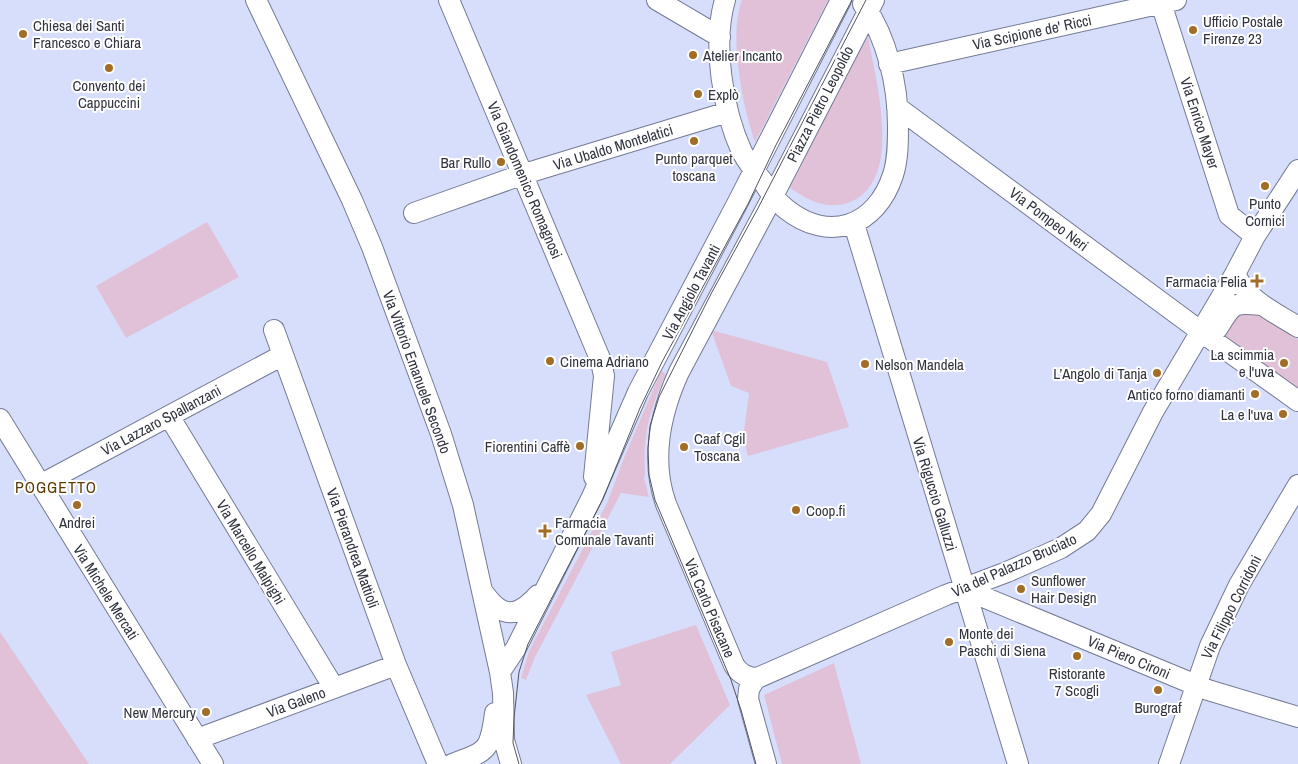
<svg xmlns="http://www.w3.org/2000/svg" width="1298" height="764" viewBox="0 0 1298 764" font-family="'Archivo Narrow',sans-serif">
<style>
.green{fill:#e1c1d8}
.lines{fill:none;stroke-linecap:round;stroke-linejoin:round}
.minor-casing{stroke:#747b95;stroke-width:22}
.minor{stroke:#fff;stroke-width:20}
.tram{stroke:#505463;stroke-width:1}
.poi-dot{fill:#a26d26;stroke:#fff;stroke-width:2}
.labels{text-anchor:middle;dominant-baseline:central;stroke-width:4;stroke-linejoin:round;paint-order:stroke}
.poi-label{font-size:15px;fill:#31343f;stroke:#fff;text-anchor:start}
.street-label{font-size:15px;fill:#31343f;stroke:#fff}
.neighbourhood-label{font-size:16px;letter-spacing:1px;fill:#5e3b05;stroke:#fff}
</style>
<rect width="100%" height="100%" fill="#d6defb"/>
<!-- green -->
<path class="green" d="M 742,0 L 828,0 L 755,142 C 743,108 728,34 742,0 Z
M 866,35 L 868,37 C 876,80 904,181 850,202 C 827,211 808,200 790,188 Z
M 207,222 L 239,277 L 126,338 L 96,286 Z
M 1235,310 L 1261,314 L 1298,339 L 1298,390 L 1222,337 Z
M 711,330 L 827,362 L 849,427 L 748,456 L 743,438 L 749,393 L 731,386 Z
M 661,371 L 666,374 C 649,412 643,433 645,475 L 644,478 L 649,497 L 621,493 L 535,657 L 526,680 L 521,678 L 529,651 L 607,503 L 624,458 Z
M 696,625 L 730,705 L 670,764 L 621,764 L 586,695 L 621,685 L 611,652 Z
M 0,632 L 89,764 L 0,764 Z
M 834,663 L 861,764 L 782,764 L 764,695 Z"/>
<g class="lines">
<defs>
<path id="minor" d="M 256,0 L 352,200 L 372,247 L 441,434 L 463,505 L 500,672 L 503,693 L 504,740 L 511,764
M 449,0 L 601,361 L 604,376 L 594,477
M 657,0 L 720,37
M 725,0 C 712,44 723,111 742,152 C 748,163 756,173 764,183 C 770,193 777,202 786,209 C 829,243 876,227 893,175 C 898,160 898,142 898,126 C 898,85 887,37 863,4
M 1160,0 L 1229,215 L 1255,236
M 889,64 L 1176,0
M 897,107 L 1211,339 L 1298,401
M 414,213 L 524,174 L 728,112
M 854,224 L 1018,764
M 1235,274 C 1248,301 1274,312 1298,327
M 1217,329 C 1233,304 1231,302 1261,305
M 274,330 L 396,665 L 438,764
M 169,416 L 334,688
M 0,419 L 213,764
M 40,485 L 283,355
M 964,589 L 1208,690 L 1298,717
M 483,592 C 502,619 517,618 538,595
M 500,672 L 516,648 L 592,497 L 638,392 L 739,200 L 841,0
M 757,678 C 746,678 739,673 734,665 L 666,504 C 650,459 660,414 679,372 L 773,196 L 874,0
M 197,739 L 396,665
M 452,764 C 487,751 490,752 495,713
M 766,764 L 748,699 L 749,689 L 755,679 L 946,595 L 1007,572 L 1061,548 L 1087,531 L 1101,514 L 1153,412 L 1235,274 L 1255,236 L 1298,170
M 1169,764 L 1210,646 L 1239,585 L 1298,485"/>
</defs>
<!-- minor casing -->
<use href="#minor" class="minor-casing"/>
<!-- minor -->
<use href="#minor" class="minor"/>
<!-- tram -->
<path class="tram" d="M 519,764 L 513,743 L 514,718 L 519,672 L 528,644 L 603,499 L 640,408 L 662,362 L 748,204 L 776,145 L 852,0
M 756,764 L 741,710 L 731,680 L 655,500 L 649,475 L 648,449 L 650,426 L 659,397 L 712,292 L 757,210 L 866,0"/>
</g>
<!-- markers -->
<g class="poi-dot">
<circle cx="1193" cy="30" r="5"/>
<circle cx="23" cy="34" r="5"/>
<circle cx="693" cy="55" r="5"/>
<circle cx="109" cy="68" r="5"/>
<circle cx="698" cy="94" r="5"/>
<circle cx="694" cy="141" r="5"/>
<circle cx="501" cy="162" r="5"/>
<circle cx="1265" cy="186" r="5"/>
<path d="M1254.5 273.5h5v5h5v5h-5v5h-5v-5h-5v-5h5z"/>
<circle cx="550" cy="361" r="5"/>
<circle cx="1284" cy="363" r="5"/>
<circle cx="865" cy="364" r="5"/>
<circle cx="1157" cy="373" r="5"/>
<circle cx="1255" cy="394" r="5"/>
<circle cx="1283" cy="414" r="5"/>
<circle cx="580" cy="446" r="5"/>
<circle cx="684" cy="447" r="5"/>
<circle cx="77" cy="505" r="5"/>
<circle cx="796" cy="510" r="5"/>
<path d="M542.5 523.5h5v5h5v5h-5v5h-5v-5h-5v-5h5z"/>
<circle cx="1021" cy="589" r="5"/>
<circle cx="949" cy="642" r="5"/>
<circle cx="1077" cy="656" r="5"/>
<circle cx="1158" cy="690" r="5"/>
<circle cx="206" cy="712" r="5"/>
</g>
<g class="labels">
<!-- poi labels -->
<g class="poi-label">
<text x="1203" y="21">Ufficio Postale<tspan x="1203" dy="17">Firenze 23</tspan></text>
<text x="33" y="25">Chiesa dei Santi<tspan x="33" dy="17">Francesco e Chiara</tspan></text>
<text x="703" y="55">Atelier Incanto</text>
<text x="109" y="85" text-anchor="middle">Convento dei<tspan x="109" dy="17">Cappuccini</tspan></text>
<text x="708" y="94">Explò</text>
<text x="694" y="158" text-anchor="middle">Punto parquet<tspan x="694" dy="17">toscana</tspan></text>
<text x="491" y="162" text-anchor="end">Bar Rullo</text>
<text x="1265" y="203" text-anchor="middle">Punto<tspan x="1265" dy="17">Cornici</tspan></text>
<text x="1247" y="281" text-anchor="end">Farmacia Felia</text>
<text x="1274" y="354" text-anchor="end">La scimmia<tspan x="1274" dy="17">e l'uva</tspan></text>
<text x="560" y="361">Cinema Adriano</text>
<text x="875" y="364">Nelson Mandela</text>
<text x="1147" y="373" text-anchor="end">L’Angolo di Tanja</text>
<text x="1245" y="394" text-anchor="end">Antico forno diamanti</text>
<text x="1273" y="414" text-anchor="end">La e l'uva</text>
<text x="694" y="438">Caaf Cgil<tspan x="694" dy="17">Toscana</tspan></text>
<text x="570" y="446" text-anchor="end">Fiorentini Caffè</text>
<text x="806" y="510">Coop.fi</text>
<text x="77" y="522" text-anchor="middle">Andrei</text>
<text x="555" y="522">Farmacia<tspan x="555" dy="17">Comunale Tavanti</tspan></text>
<text x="1031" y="580">Sunflower<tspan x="1031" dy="17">Hair Design</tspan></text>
<text x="959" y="633">Monte dei<tspan x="959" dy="17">Paschi di Siena</tspan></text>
<text x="1077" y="673" text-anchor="middle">Ristorante<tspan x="1077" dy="17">7 Scogli</tspan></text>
<text x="1158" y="707" text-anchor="middle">Burograf</text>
<text x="196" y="712" text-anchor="end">New Mercury</text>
</g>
<!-- street labels -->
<g class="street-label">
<text transform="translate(1032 32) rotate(-12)">Via Scipione de' Ricci</text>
<text transform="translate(820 104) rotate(-63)">Piazza Pietro Leopoldo</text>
<text transform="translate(1200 123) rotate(72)">Via Enrico Mayer</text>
<text transform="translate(613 147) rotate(-17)">Via Ubaldo Montelatici</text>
<text transform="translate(525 180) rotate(67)">Via Giandomenico Romagnosi</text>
<text transform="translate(1049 219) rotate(37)">Via Pompeo Neri</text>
<text transform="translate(691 292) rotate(-62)">Via Angiolo Tavanti</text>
<text transform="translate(417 372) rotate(70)">Via Vittorio Emanuele Secondo</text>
<text transform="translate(161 420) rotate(-28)">Via Lazzaro Spallanzani</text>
<text transform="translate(935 494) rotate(73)">Via Riguccio Galluzzi</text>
<text transform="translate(353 548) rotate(70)">Via Pierandrea Mattioli</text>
<text transform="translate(251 552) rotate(59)">Via Marcello Malpighi</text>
<text transform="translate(1014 565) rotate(-24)">Via del Palazzo Bruciato</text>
<text transform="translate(106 592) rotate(58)">Via Michele Mercati</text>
<text transform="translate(1231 607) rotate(-63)">Via Filippo Corridoni</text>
<text transform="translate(710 608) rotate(67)">Via Carlo Pisacane</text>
<text transform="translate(1129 657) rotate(23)">Via Piero Cironi</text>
<text transform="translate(296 702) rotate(-20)">Via Galeno</text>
</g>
<!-- neighbourhood labels -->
<g class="neighbourhood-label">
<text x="56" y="487">POGGETTO</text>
</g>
</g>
</svg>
